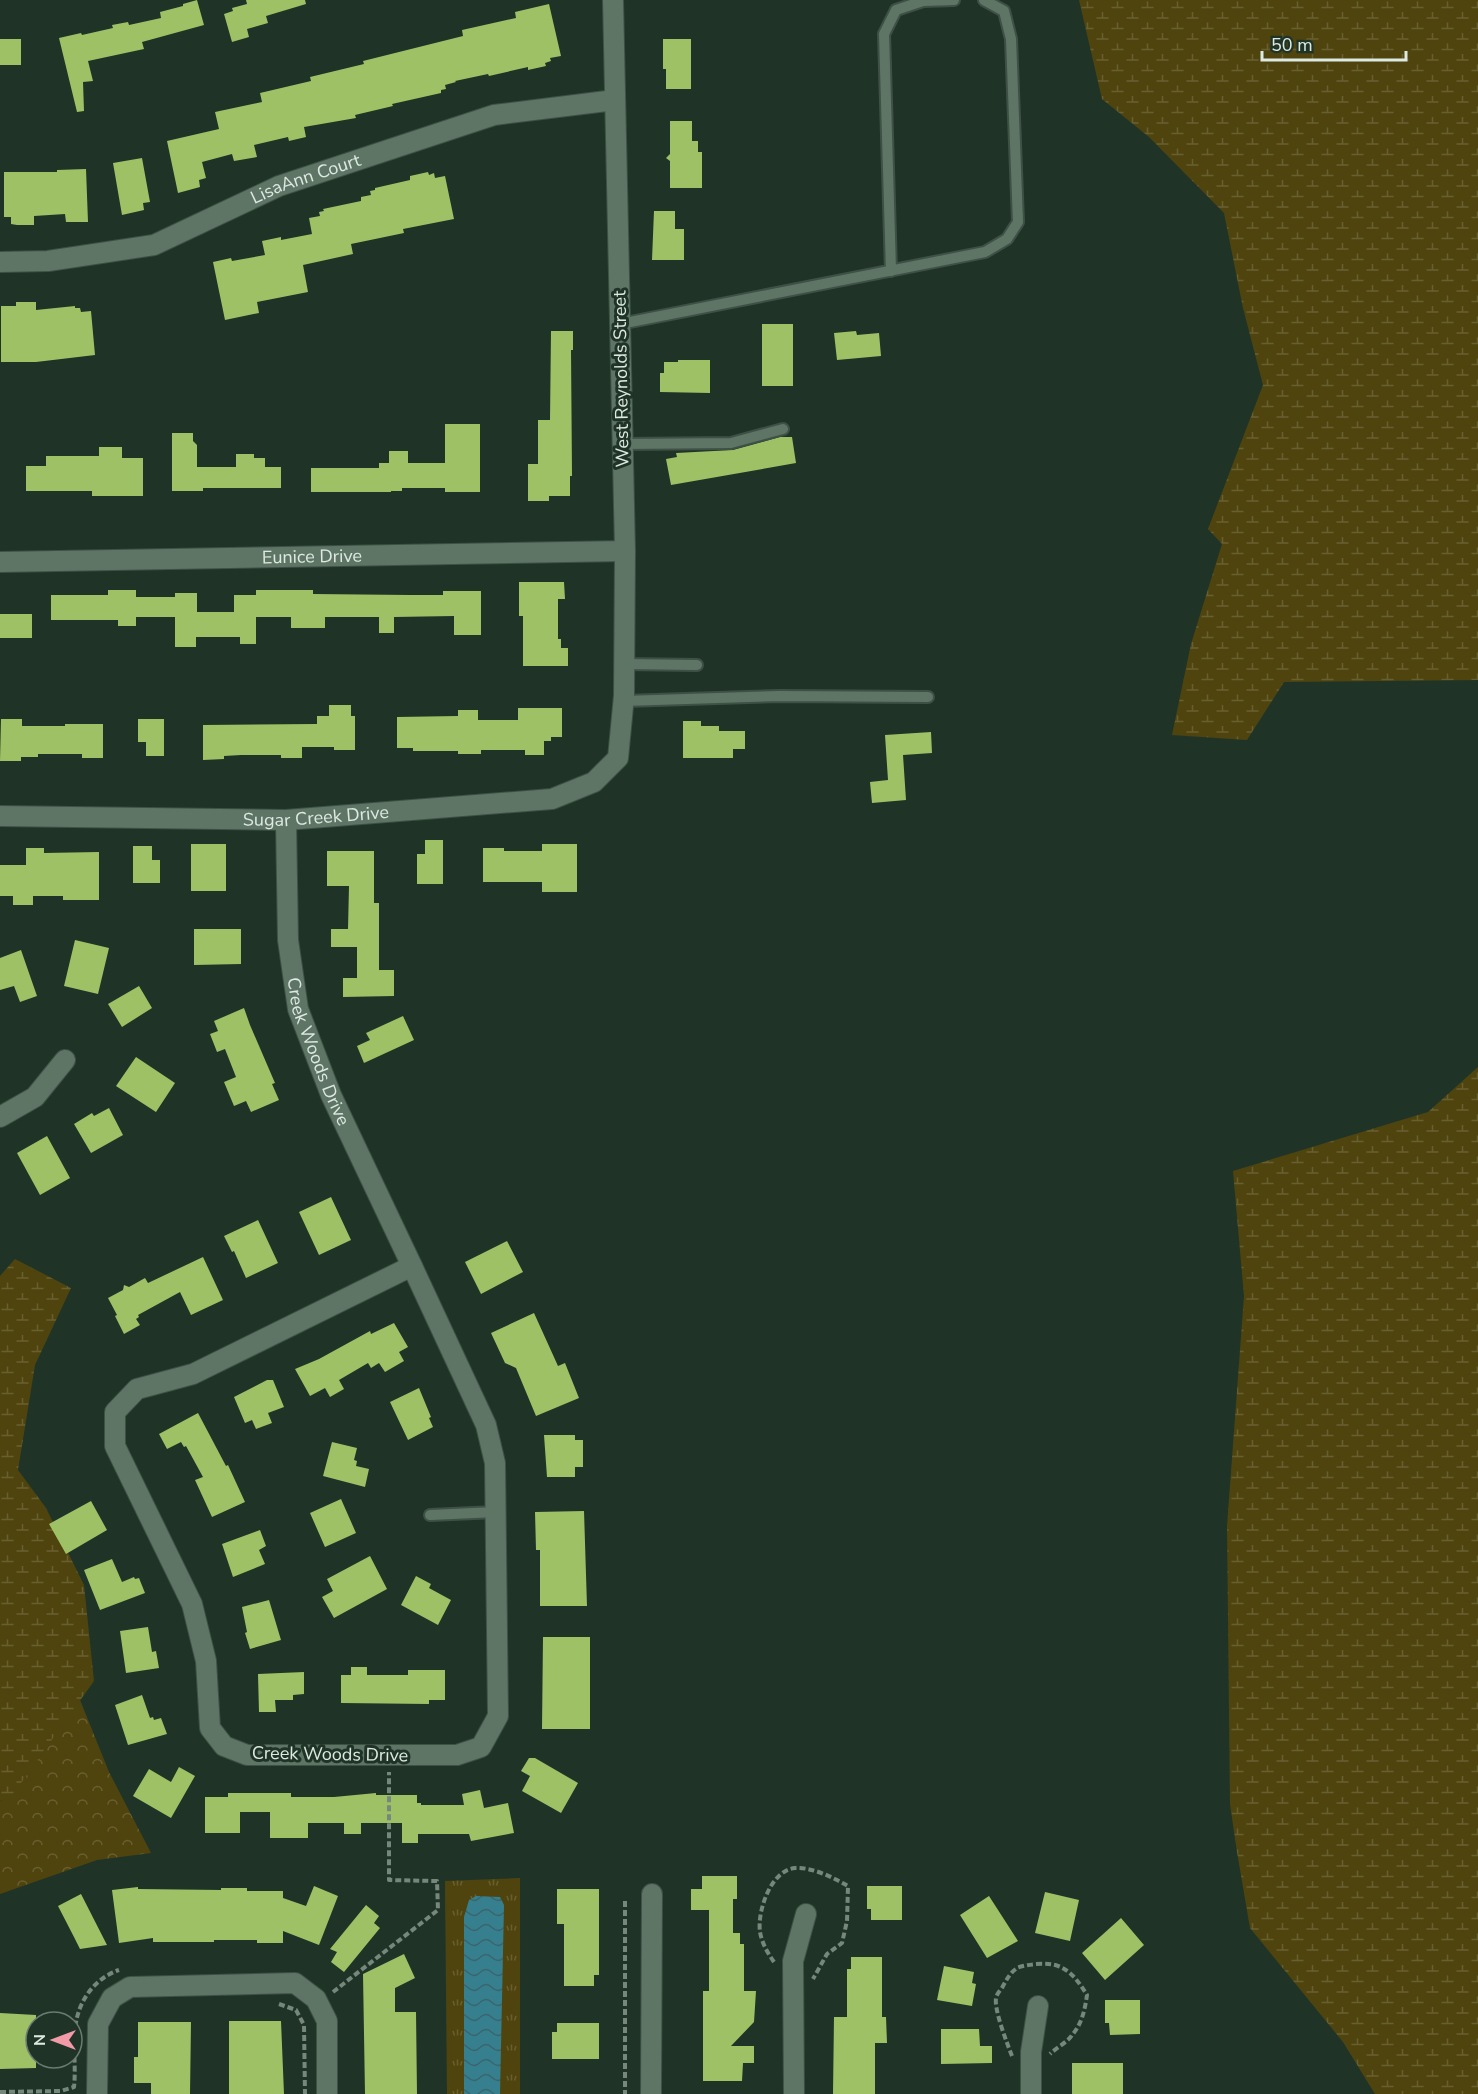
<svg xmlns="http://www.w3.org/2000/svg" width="1478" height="2094" viewBox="0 0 1478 2094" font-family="'Nunito Sans',sans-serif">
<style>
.grass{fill:url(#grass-tufts)}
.forest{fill:url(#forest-crowns)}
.wetland{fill:url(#wetland-marsh)}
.water{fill:url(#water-waves)}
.building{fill:#9fc166}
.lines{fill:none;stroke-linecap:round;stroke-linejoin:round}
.lane-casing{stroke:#3f5146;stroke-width:14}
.street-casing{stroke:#3f5146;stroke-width:22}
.path{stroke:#76877c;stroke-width:4;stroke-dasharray:6 3;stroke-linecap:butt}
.lane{stroke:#5e7566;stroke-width:10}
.street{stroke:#5e7566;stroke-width:20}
.labels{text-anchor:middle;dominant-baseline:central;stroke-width:6;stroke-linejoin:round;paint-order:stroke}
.street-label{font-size:18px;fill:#dde9e1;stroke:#1f3427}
</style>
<defs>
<pattern id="grass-tufts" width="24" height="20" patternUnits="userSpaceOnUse" patternTransform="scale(1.5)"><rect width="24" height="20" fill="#4f440e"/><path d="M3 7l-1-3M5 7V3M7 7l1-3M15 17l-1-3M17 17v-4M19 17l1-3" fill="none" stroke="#685f31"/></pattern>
<pattern id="forest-crowns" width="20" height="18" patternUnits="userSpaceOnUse" patternTransform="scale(1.5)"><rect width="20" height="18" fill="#4f440e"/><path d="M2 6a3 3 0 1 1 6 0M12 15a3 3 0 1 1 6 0" fill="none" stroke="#685f31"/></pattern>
<pattern id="wetland-marsh" width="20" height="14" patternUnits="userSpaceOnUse" patternTransform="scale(1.5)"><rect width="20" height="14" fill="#4f440e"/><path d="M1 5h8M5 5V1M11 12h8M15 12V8" fill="none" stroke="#685f31"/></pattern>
<pattern id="water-waves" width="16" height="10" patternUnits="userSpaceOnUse" patternTransform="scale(1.5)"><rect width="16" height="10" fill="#367f8e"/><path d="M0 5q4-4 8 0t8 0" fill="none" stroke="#3b656d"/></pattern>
</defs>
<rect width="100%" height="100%" fill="#1f3427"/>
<!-- grass -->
<path class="grass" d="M 520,1878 L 520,2094 L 447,2094 L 445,1881 Z"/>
<!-- forest -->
<path class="forest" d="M 80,1700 L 109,1772 L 151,1853 L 97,1860 L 0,1894 L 0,1801 L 11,1796 Z"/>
<!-- wetland -->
<path class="wetland" d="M 1079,0 L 1478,0 L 1478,680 L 1284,682 L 1247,740 L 1172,735 L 1191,644 L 1222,544 L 1208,529 L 1263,385 L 1243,308 L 1224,213 L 1149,137 L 1102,99 Z
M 1478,1067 L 1478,2094 L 1375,2094 L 1343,2042 L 1250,1928 L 1237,1852 L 1230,1804 L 1227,1526 L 1244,1296 L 1233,1171 L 1428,1112 Z
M 15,1259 L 71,1288 L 35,1365 L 18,1470 L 46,1508 L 84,1585 L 94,1681 L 11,1797 L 0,1801 L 0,1276 Z"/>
<!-- water -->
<path class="water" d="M 476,1896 L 500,1897 L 504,1905 L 500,2094 L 464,2094 L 464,1917 L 469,1900 Z"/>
<!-- building -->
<path class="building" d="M 197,0 L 204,25 L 142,42 L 144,49 L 88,61 L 93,81 L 83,82 L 84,111 L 77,112 L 59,38 L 81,33 L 82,35 L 113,28 L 112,25 L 128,22 L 129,25 L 161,18 L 160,12 L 183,6 L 183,4 Z
M 246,0 L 305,0 L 306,4 L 266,16 L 268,23 L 247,29 L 249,37 L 232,42 L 224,14 L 233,11 L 232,8 L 247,4 Z
M 549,4 L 561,56 L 550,58 L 551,61 L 545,63 L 546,66 L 528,70 L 528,67 L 489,76 L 488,74 L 455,81 L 456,82 L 445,85 L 446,89 L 441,90 L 441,93 L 392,104 L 393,106 L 355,115 L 356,118 L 304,127 L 306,137 L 289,141 L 288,137 L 254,145 L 257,157 L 234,161 L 232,154 L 202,162 L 206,178 L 199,180 L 200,187 L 178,193 L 167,141 L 219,129 L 215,112 L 262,102 L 260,93 L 311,81 L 310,77 L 364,64 L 363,61 L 463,36 L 462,30 L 516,18 L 515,12 Z
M 0,39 L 21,39 L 21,65 L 0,65 Z
M 663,39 L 691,39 L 691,89 L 666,89 L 666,69 L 663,69 Z
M 670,121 L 692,121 L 692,141 L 698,141 L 698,152 L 702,152 L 702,188 L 670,188 L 670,161 L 666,158 L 670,154 Z
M 142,158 L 150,202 L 143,203 L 144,210 L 122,215 L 113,163 Z
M 86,169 L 88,222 L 66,222 L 65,214 L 34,216 L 34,225 L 17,225 L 11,224 L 11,217 L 4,217 L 4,172 L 57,172 L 57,170 Z
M 428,172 L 429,175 L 434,173 L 435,178 L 445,176 L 454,219 L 403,229 L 404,233 L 351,244 L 353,254 L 303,265 L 308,292 L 257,302 L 259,313 L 225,320 L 213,262 L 231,258 L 232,261 L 265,255 L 262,241 L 281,237 L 281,240 L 312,234 L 309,218 L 320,216 L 319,212 L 324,211 L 323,209 L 361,201 L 361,197 L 371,195 L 370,191 L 375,190 L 375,188 L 410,180 L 410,176 Z
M 654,211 L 675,211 L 675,229 L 684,229 L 684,260 L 652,260 Z
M 16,302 L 36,302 L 36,310 L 75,306 L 75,308 L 80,308 L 81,312 L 91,311 L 95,355 L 36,362 L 1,362 L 1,306 L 16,306 Z
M 762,324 L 793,324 L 793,386 L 762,386 Z
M 551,331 L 573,331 L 573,350 L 571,350 L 572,476 L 570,476 L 570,496 L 549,496 L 549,501 L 528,501 L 528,464 L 538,464 L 538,420 L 550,420 Z
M 856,331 L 857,335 L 879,333 L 881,356 L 837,360 L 834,333 Z
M 678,360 L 710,360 L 710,393 L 660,392 L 660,373 L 664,373 L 664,362 L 678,362 Z
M 445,424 L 480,424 L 480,492 L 445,492 L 445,488 L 402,488 L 402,491 L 391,491 L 391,492 L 311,492 L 311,468 L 379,468 L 379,463 L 389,463 L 389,451 L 408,451 L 408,463 L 445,463 Z
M 172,433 L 193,433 L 193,441 L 197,445 L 197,467 L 236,467 L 236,454 L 254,454 L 254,458 L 265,458 L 265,467 L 281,467 L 281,488 L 203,488 L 203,491 L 172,491 Z
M 780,437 L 792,437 L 796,463 L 671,485 L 666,459 L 677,457 L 676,453 L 733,450 Z
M 99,447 L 122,447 L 122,458 L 143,458 L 143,496 L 92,496 L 92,491 L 26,491 L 26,466 L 46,466 L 46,456 L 99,456 Z
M 519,582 L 564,582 L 565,599 L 558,599 L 558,639 L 561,639 L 561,648 L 568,648 L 568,666 L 523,666 L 523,616 L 519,616 Z
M 108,590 L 136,590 L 136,597 L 175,597 L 175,593 L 197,593 L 197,612 L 234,612 L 234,595 L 256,595 L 256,590 L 313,590 L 313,594 L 410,595 L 443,595 L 443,591 L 481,591 L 481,635 L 454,635 L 454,616 L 394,617 L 394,633 L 379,633 L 379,617 L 325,617 L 325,628 L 291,628 L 291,617 L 256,617 L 256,644 L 240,644 L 240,637 L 196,637 L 196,647 L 175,647 L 175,617 L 136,617 L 136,626 L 118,626 L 118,620 L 51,620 L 51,595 L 108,595 Z
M 0,614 L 32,614 L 32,638 L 0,638 Z
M 329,705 L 351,705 L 351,716 L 355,716 L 355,750 L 334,750 L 334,747 L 302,747 L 302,758 L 281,758 L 281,755 L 241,755 L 224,756 L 224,759 L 203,760 L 203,725 L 317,724 L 317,716 L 329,716 Z
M 518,708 L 562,708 L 562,737 L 551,737 L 551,741 L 544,741 L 544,755 L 525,755 L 525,750 L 481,750 L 481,754 L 458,754 L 458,751 L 413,751 L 413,748 L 397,748 L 397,717 L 458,716 L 458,710 L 478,710 L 478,720 L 518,720 Z
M 1,719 L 22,719 L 22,726 L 65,726 L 65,724 L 103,724 L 103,758 L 82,758 L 82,754 L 38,754 L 38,757 L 21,757 L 21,761 L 0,761 Z
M 138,719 L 164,719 L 164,756 L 146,756 L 146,742 L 138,742 Z
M 683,721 L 701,721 L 701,726 L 719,726 L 719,731 L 745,731 L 745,749 L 733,749 L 733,758 L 683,758 Z
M 931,732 L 932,753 L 903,755 L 906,800 L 872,803 L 870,782 L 888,780 L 885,735 Z
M 425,840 L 443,840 L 443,884 L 417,884 L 417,854 L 425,854 Z
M 191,844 L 226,844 L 226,891 L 191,891 Z
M 542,844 L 577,844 L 577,892 L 542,892 L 542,882 L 483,882 L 483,848 L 504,848 L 504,851 L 542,851 Z
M 133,846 L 152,846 L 152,860 L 160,860 L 160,883 L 133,883 Z
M 26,848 L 44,848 L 44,853 L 99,852 L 99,900 L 63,900 L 63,896 L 33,896 L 33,905 L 13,905 L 13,896 L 0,896 L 0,865 L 26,865 Z
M 327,851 L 374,851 L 374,903 L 379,903 L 379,970 L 394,970 L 394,996 L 343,997 L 343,978 L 357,978 L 357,947 L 331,947 L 331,929 L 348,929 L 349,886 L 327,886 Z
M 194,929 L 241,929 L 241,964 L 194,965 Z
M 75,940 L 109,948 L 98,994 L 64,986 Z
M 21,950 L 37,996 L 20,1002 L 14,986 L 0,990 L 0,958 Z
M 139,986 L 152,1008 L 122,1027 L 108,1004 Z
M 244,1008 L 250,1025 L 275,1083 L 272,1084 L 279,1100 L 251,1112 L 246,1101 L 234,1106 L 224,1082 L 236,1077 L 225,1049 L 217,1052 L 210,1034 L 218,1031 L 214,1021 Z
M 403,1016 L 414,1040 L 364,1063 L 357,1046 L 370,1040 L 366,1033 Z
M 136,1057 L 175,1083 L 156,1112 L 116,1086 Z
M 109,1108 L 123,1135 L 91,1153 L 74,1124 L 92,1113 L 94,1116 Z
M 47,1136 L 70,1178 L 40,1195 L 17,1153 Z
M 331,1197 L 351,1240 L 319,1255 L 299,1212 Z
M 258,1220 L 278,1263 L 246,1278 L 234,1251 L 232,1252 L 224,1236 Z
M 507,1241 L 523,1272 L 481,1294 L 465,1262 Z
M 203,1257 L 223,1300 L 191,1315 L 180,1292 L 138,1315 L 139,1317 L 136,1319 L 140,1325 L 124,1334 L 115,1316 L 117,1315 L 108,1298 L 123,1290 L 124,1285 L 129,1287 L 145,1278 L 148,1283 Z
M 534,1313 L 558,1366 L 565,1363 L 579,1398 L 536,1416 L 516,1368 L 505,1363 L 491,1333 Z
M 394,1323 L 408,1347 L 399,1352 L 404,1361 L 385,1372 L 379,1363 L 371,1368 L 368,1363 L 339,1380 L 344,1389 L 330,1397 L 325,1388 L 310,1396 L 295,1369 L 319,1359 L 370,1331 L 371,1334 Z
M 267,1380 L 273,1380 L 284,1407 L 268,1413 L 272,1423 L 256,1429 L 252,1420 L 245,1423 L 234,1397 Z
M 419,1388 L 431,1417 L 429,1418 L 433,1427 L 408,1440 L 390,1402 Z
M 198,1413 L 226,1466 L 228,1465 L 245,1502 L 212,1517 L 195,1480 L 203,1477 L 186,1446 L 184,1447 L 181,1442 L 167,1449 L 159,1434 Z
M 544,1435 L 575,1435 L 575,1440 L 583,1440 L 583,1467 L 575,1467 L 575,1477 L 547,1477 Z
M 332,1442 L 357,1448 L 354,1460 L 357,1461 L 356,1466 L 369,1469 L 365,1487 L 323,1476 Z
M 341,1499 L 356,1533 L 325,1547 L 310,1513 Z
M 91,1501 L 107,1530 L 66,1554 L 49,1524 Z
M 584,1511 L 587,1606 L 540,1606 L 540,1550 L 536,1550 L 535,1512 Z
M 260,1530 L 266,1546 L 259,1550 L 265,1564 L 233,1577 L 222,1544 Z
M 370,1556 L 387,1589 L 334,1618 L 322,1597 L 333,1591 L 327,1579 Z
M 112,1559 L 122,1582 L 134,1577 L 135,1579 L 139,1578 L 145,1593 L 100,1610 L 84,1570 Z
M 416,1576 L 431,1584 L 429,1588 L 451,1600 L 438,1625 L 401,1605 Z
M 269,1600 L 281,1640 L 250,1649 L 245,1633 L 247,1632 L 242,1607 Z
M 148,1627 L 152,1652 L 156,1651 L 159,1668 L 126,1673 L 120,1631 Z
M 543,1637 L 590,1637 L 590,1729 L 542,1729 Z
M 351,1667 L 367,1667 L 367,1675 L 408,1675 L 408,1670 L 445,1670 L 445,1700 L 429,1700 L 429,1704 L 341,1703 L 341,1675 L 351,1675 Z
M 304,1672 L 304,1694 L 293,1695 L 293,1700 L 275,1700 L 276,1712 L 259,1712 L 258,1674 Z
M 142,1695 L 150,1718 L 153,1717 L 154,1720 L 161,1718 L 167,1734 L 128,1745 L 115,1705 Z
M 529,1758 L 535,1758 L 578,1783 L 561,1813 L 522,1791 L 530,1776 L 521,1771 Z
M 179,1767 L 195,1776 L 171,1818 L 133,1796 L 149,1769 L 171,1782 Z
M 480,1790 L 484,1808 L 508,1803 L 514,1833 L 471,1841 L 469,1834 L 418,1834 L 418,1843 L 402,1843 L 402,1823 L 361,1823 L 361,1834 L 344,1834 L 344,1823 L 308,1823 L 308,1838 L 270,1838 L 270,1812 L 240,1812 L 240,1833 L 205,1833 L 205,1797 L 228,1797 L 228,1793 L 291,1793 L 291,1797 L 334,1797 L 376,1793 L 376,1795 L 417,1795 L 417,1803 L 421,1803 L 421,1805 L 464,1805 L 462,1794 Z
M 702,1876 L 737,1876 L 737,1899 L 733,1899 L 733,1933 L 740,1933 L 740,1944 L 744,1944 L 744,1991 L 756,1991 L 754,2022 L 731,2046 L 754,2046 L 754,2063 L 743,2063 L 742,2081 L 703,2081 L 703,1991 L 709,1991 L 709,1910 L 691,1910 L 691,1889 L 702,1889 Z
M 314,1886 L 338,1896 L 319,1945 L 283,1931 L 283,1943 L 257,1943 L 257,1940 L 214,1940 L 214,1942 L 153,1942 L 153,1938 L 119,1943 L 112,1890 L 138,1887 L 138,1889 L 221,1890 L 221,1888 L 247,1888 L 247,1891 L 283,1891 L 283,1898 L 306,1906 Z
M 867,1886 L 902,1886 L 902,1920 L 871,1920 L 871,1909 L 867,1909 Z
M 557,1889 L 599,1889 L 599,1975 L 594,1975 L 594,1986 L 564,1986 L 564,1924 L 557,1924 Z
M 1045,1892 L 1079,1900 L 1070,1941 L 1035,1933 Z
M 81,1894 L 107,1945 L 80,1949 L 74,1937 L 58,1906 Z
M 989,1896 L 1018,1941 L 987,1958 L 960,1915 Z
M 366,1905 L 379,1916 L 374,1923 L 380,1928 L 344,1972 L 331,1962 L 337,1952 L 330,1949 Z
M 1121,1918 L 1144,1945 L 1105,1980 L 1082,1953 Z
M 404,1954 L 415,1978 L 395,1988 L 395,2012 L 416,2012 L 417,2094 L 365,2094 L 363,1974 Z
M 851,1957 L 882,1957 L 882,2017 L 886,2017 L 887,2043 L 875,2043 L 875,2094 L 833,2094 L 834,2017 L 847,2017 L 847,1969 L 851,1969 Z
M 944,1966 L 974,1972 L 972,1983 L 976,1984 L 972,2006 L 937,2000 Z
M 1105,2000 L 1140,2000 L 1140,2034 L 1110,2035 L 1109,2023 L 1105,2023 Z
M 0,2013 L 36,2015 L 36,2068 L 0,2069 Z
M 229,2021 L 281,2021 L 284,2094 L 229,2094 Z
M 138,2022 L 191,2022 L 190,2094 L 151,2094 L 151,2083 L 134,2083 L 134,2057 L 138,2057 Z
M 557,2023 L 599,2023 L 599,2059 L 552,2059 L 552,2032 L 557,2032 Z
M 941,2029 L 979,2029 L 980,2046 L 992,2046 L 992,2063 L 941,2064 Z
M 1072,2063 L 1123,2063 L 1123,2094 L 1072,2094 Z"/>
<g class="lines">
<defs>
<path id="lane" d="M 891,271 L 884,34 L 896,10 L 923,1 L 954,0
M 620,324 L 985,252 L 1007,239 L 1018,222 L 1011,39 L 1004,11 L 984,0
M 623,444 L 731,443 L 783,429
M 624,664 L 697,665
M 624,701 L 780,696 L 928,697
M 430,1515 L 496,1512"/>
<g id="street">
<path id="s1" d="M 0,262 L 48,261 L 154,245 L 279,186 L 494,115 L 615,100"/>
<path id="s2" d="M 0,562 L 625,551"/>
<path id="s3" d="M 0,816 L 286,820 L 552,799 L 594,782 L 618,758 L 624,696 L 625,551 L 613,0"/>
<path id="s4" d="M 286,820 L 288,940 L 298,1009 L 331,1095 L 412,1266"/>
<path d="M 0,1117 L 35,1097 L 65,1060"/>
<path d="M 412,1266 L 486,1425 L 495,1463 L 498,1716 L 481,1747 L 457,1755 L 247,1755 L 224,1746 L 210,1728 L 206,1661 L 192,1604 L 115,1446 L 115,1412 L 137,1389 L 193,1374 Z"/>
<path d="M 97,2094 L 98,2024 L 112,1998 L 130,1987 L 295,1983 L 316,1999 L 327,2021 L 327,2094"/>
<path d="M 651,2094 L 652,1894"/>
<path d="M 794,2094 L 793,1961 L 806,1914"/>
<path d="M 1031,2094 L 1031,2052 L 1038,2006"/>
</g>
</defs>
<!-- lane casing -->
<use href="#lane" class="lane-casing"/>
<!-- street casing -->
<use href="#street" class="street-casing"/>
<!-- path -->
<path class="path" d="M 625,1901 L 625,2094
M 774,1962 C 767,1952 762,1943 760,1932 C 757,1911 771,1870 795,1868 C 813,1867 834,1878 848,1886 L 847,1921 L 842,1943 L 827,1954 L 813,1979
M 333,1992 L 438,1910 L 437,1881 L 389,1880 L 389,1772
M 279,2004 L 296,2010 L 304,2025 L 305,2094
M 1012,2056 C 1007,2043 994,2010 996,1998 C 997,1993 1001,1990 1003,1986 C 1007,1979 1010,1973 1017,1968 C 1026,1964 1049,1962 1058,1966 C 1072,1971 1080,1984 1087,1995 C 1085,2009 1082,2024 1072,2035 C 1069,2041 1056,2048 1050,2054
M 0,2092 L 61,2091 L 74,2087 C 76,2068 73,2049 75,2030 C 77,2003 93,1979 119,1970"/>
<!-- lane -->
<use href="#lane" class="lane"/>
<!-- street -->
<use href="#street" class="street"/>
</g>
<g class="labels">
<!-- street labels -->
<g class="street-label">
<text stroke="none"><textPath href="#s1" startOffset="321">LisaAnn Court</textPath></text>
<text transform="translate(621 379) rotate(-91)">West Reynolds Street</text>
<text stroke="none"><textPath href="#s2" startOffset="312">Eunice Drive</textPath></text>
<text stroke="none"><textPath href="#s3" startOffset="316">Sugar Creek Drive</textPath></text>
<text stroke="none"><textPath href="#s4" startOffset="236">Creek Woods Drive</textPath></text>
<text transform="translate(330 1754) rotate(1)">Creek Woods Drive</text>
</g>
</g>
<!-- north arrow -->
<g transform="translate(54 2040) rotate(270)"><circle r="28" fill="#1f3427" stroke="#6b7c71" stroke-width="1.5"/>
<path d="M0-4.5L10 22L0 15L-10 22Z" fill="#f39aa9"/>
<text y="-9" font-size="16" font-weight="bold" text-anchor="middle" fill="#dde9e1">N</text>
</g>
<!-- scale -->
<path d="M1262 51v9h144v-9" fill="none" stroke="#dde9e1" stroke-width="3"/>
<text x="1271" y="51" font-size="18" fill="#dde9e1" stroke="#1f3427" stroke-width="4.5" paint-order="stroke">50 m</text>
</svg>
